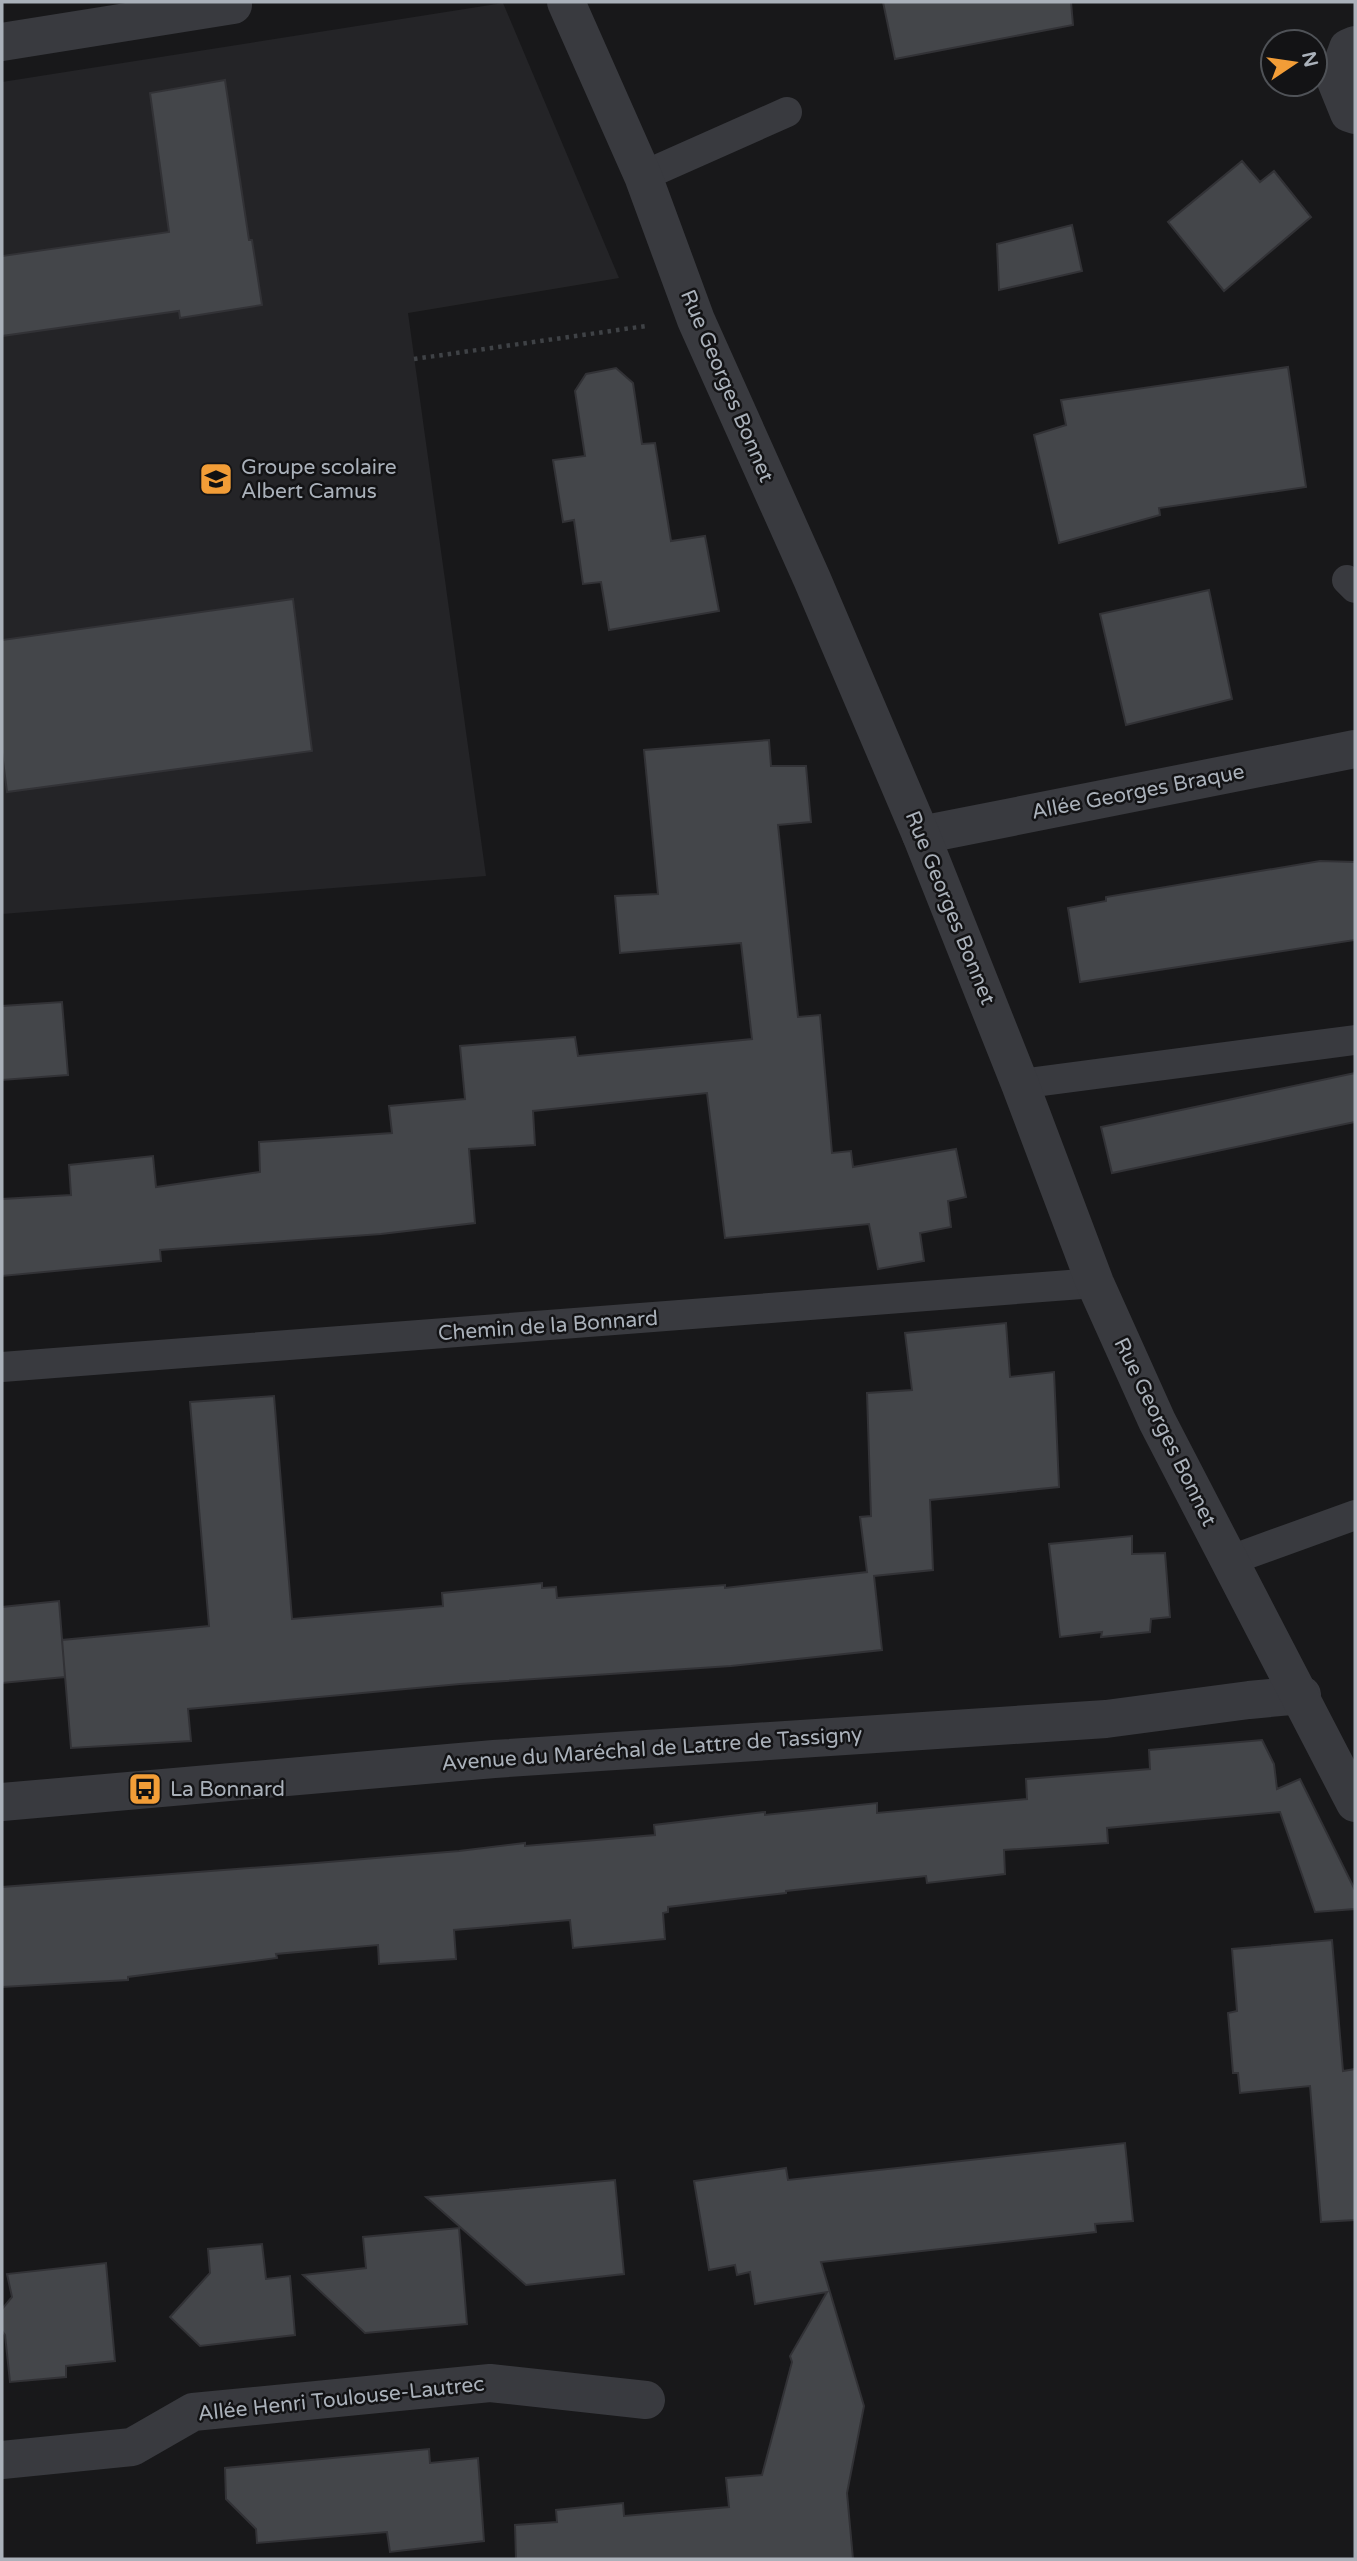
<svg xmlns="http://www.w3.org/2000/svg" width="1357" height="2561" viewBox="0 0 1357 2561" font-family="'Varela Round',sans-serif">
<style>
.built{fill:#242427}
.building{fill:#44464a;stroke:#323236;stroke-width:2}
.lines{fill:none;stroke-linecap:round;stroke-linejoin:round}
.path{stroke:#3f4246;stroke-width:4.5;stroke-dasharray:3.5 5;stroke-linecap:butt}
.service{stroke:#393a3f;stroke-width:30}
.minor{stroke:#393a3f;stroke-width:38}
.tertiary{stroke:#393a3f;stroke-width:38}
.labels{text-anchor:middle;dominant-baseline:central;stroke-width:5;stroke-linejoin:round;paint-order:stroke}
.street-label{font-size:21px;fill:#aab1ba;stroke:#131315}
.poi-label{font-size:21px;fill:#aab1ba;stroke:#131315;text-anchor:start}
</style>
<rect width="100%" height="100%" fill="#18181a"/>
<!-- built -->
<path class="built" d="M 503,3 L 619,278 L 408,313 L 486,876 L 2,914 L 2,753 L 8,792 L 312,750 L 293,599 L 2,640 L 2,82 Z"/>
<!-- building -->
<path class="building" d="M 883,2 L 1071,2 L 1073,25 L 895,59 Z
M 225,80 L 249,240 L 252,240 L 262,305 L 180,318 L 179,311 L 2,336 L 2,256 L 169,232 L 150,93 Z
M 1242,161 L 1260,182 L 1274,171 L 1311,217 L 1224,291 L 1168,222 Z
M 1072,225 L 1082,271 L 999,290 L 997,244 Z
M 1288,367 L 1306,487 L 1159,508 L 1160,515 L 1059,543 L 1034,435 L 1066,425 L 1061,400 Z
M 616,368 L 633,383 L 642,444 L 655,443 L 671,541 L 705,536 L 719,611 L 609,630 L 601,582 L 583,584 L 574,520 L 563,522 L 553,460 L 585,456 L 575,391 L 586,374 Z
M 1209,590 L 1232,699 L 1126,725 L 1100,614 Z
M 293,599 L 312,751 L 7,792 L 2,753 L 2,640 Z
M 769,740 L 771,766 L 806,766 L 811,822 L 778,825 L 798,1017 L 820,1015 L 832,1153 L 851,1151 L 853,1167 L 956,1149 L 966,1197 L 948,1201 L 951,1227 L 920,1233 L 924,1261 L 878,1269 L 869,1224 L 725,1238 L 707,1093 L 533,1111 L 535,1145 L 469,1149 L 475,1223 L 381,1234 L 160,1250 L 161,1261 L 2,1276 L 2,1199 L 71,1195 L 69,1165 L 153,1156 L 156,1187 L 260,1172 L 259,1142 L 392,1133 L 389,1106 L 465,1099 L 460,1046 L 575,1037 L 578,1056 L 752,1039 L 741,943 L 620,953 L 615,896 L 658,894 L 644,750 Z
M 1320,861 L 1355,862 L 1355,940 L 1080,982 L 1068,908 L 1106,901 L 1106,897 Z
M 62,1002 L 68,1075 L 2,1080 L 2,1006 Z
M 1355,1073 L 1355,1122 L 1112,1173 L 1101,1127 Z
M 1006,1323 L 1010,1377 L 1054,1372 L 1059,1487 L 930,1500 L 933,1570 L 874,1576 L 882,1650 L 731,1666 L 460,1684 L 188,1709 L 191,1741 L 71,1748 L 62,1640 L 209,1626 L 190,1402 L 274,1396 L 292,1619 L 443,1606 L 442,1593 L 542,1583 L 542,1588 L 556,1587 L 557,1598 L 725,1585 L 725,1588 L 867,1572 L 860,1517 L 871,1516 L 867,1393 L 912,1390 L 905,1333 Z
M 1132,1536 L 1132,1554 L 1165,1553 L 1170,1617 L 1151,1619 L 1150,1632 L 1101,1637 L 1102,1632 L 1060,1637 L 1049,1544 Z
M 59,1601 L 65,1677 L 2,1683 L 2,1607 Z
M 1262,1740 L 1274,1764 L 1277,1789 L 1300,1779 L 1355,1890 L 1355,1909 L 1315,1912 L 1280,1812 L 1107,1828 L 1108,1843 L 1004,1850 L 1005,1874 L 927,1883 L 926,1876 L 786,1891 L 786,1893 L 668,1907 L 668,1912 L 663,1913 L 665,1939 L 573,1948 L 570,1920 L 454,1930 L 456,1959 L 379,1964 L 378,1945 L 276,1954 L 277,1958 L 128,1977 L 128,1980 L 2,1987 L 2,1887 L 316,1863 L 459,1851 L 525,1843 L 525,1846 L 655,1835 L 654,1825 L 765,1812 L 765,1815 L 877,1803 L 877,1813 L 1027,1799 L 1026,1779 L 1150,1769 L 1149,1750 Z
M 1332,1940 L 1343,2071 L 1355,2069 L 1355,2220 L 1321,2222 L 1310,2086 L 1240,2093 L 1238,2073 L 1233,2073 L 1228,2013 L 1237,2011 L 1232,1949 Z
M 1125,2143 L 1133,2221 L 1095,2224 L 1096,2232 L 821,2262 L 864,2406 L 847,2493 L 853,2559 L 516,2559 L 515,2525 L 557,2522 L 556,2510 L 623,2503 L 624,2516 L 729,2507 L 726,2478 L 762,2475 L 792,2362 L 790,2356 L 827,2292 L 755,2304 L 750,2272 L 737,2275 L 735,2265 L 709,2270 L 694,2181 L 786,2168 L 788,2180 Z
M 615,2180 L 624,2274 L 526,2285 L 426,2197 Z
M 459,2228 L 467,2324 L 365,2333 L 303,2275 L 366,2268 L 363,2237 Z
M 262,2244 L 266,2279 L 290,2276 L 295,2335 L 200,2346 L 170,2317 L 210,2273 L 208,2249 Z
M 106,2263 L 115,2361 L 66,2366 L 66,2377 L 10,2382 L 5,2335 L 2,2331 L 2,2309 L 12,2297 L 7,2274 Z
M 429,2449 L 430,2463 L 478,2458 L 484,2541 L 390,2552 L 387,2532 L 257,2543 L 256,2529 L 226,2499 L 225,2468 Z"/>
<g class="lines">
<!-- path -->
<path class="path" d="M 414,359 L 646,326"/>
<!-- service -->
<path class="service" d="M 643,176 L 787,112
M 1347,580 L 1355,588
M 1020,1084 L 1355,1040
M 2,1367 L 1095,1283
M 1228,1561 L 1355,1515"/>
<!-- minor -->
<path class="minor" d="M 2,42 L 233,5
M 1355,45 L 1348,48 L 1336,81 L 1349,113 L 1355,115
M 921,835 L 1355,749
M 2,1802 L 494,1759 L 1106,1719 L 1249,1700 L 1302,1695
M 2,2460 L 132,2447 L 193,2412 L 490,2383 L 646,2400"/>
<!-- tertiary -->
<path class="tertiary" d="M 566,2 L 643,176 L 696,320 L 812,579 L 921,835 L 1020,1084 L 1095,1283 L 1157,1421 L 1355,1803"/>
</g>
<!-- icons -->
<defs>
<symbol id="school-square" viewBox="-11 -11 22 22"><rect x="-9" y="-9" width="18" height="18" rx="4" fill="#f29d37" stroke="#131315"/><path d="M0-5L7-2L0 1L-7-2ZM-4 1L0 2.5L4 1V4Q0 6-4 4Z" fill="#111"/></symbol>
<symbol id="bus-square" viewBox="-11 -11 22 22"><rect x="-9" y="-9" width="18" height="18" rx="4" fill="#f29d37" stroke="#131315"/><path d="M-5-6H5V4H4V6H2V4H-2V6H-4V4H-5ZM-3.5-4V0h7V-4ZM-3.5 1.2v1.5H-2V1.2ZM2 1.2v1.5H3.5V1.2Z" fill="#111"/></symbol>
</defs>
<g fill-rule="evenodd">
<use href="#school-square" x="197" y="460" width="38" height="38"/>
<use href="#bus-square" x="126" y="1770" width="38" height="38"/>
</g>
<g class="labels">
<!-- street labels -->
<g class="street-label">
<text transform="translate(727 386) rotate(67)">Rue Georges Bonnet</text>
<text transform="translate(1138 792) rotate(-11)">Allée Georges Braque</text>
<text transform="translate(950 908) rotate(68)">Rue Georges Bonnet</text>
<text transform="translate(548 1326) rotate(-4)">Chemin de la Bonnard</text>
<text transform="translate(1165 1432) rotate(64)">Rue Georges Bonnet</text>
<text transform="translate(652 1749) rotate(-4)">Avenue du Maréchal de Lattre de Tassigny</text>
<text transform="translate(341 2399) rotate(-6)">Allée Henri Toulouse-Lautrec</text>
</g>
<!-- poi labels -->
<g class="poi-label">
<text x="241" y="467">Groupe scolaire<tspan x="241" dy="24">Albert Camus</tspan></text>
<text x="170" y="1789">La Bonnard</text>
</g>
</g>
<!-- border -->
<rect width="1357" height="2561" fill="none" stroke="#aab1ba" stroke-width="7"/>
<!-- north arrow -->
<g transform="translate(1294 63) rotate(77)"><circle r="33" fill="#131315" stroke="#4f5257" stroke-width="2"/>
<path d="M0-5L12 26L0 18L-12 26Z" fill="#f29d37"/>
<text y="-10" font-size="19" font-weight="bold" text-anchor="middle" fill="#aab1ba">N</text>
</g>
</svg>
